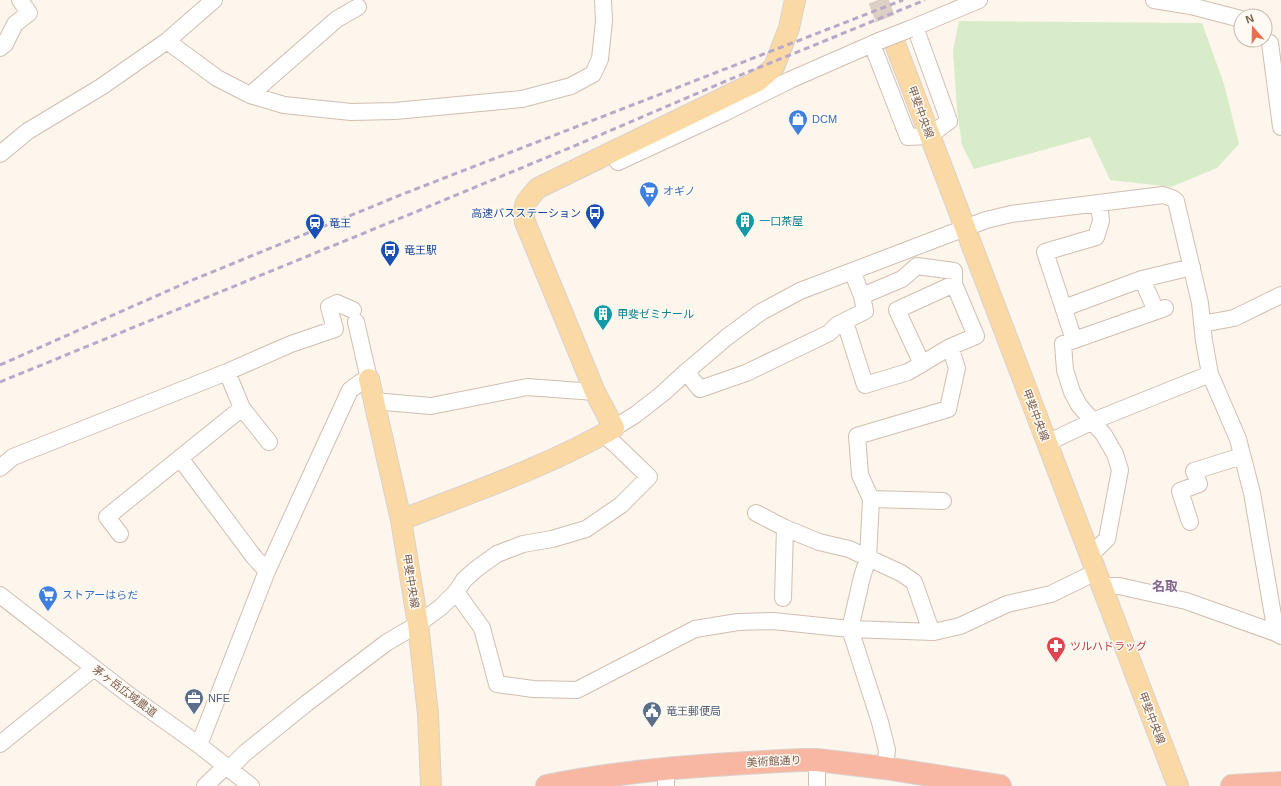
<svg xmlns="http://www.w3.org/2000/svg" width="1281" height="786" viewBox="0 0 1281 786" font-family="Helvetica,'Noto Sans JP',sans-serif">
<style>
.green{fill:#d8ecc9}
.lines{fill:none;stroke-linecap:round;stroke-linejoin:round}
.major-tunnel{stroke:#dcd0c4;stroke-width:20;stroke-dasharray:20 10;stroke-linecap:butt}
.minor-casing{stroke:#d1beb0;stroke-width:18}
.major-casing{stroke:#dad1cd;stroke-width:22}
.highway-casing{stroke:#dad1cd;stroke-width:24}
.minor{stroke:#fff;stroke-width:16}
.major{stroke:#fbd9a5;stroke-width:20}
.highway{stroke:#f7b7a3;stroke-width:22}
.rail{stroke:#b9a8c9;stroke-width:3;stroke-dasharray:6 4;stroke-linecap:butt}
.minor-bridge-casing{stroke:#d1beb0;stroke-width:18;stroke-linecap:butt}
.minor-bridge{stroke:#fff;stroke-width:16}
.labels{text-anchor:middle;dominant-baseline:central;stroke-width:3;stroke-linejoin:round;paint-order:stroke}
.street-label{font-size:11px;fill:#7a5c4d;stroke:#fffaf3}
.shop-label{font-size:11px;fill:#366cbe;stroke:#fffaf3;text-anchor:start}
.transit-label{font-size:11px;fill:#164399;stroke:#fffaf3;text-anchor:start}
.culture-label{font-size:11px;fill:#0d838f;stroke:#fffaf3;text-anchor:start}
.health-label{font-size:11px;fill:#be3a42;stroke:#fffaf3;text-anchor:start}
.service-label{font-size:11px;fill:#4e5e75;stroke:#fffaf3;text-anchor:start}
.quarter-label{font-size:13px;font-weight:bold;fill:#846695;stroke:#fffaf3}
</style>
<rect width="100%" height="100%" fill="#fdf6ec"/>
<!-- green -->
<path class="green" d="M 959,21 L 1202,23 L 1224,84 L 1239,144 L 1217,168 L 1171,187 L 1110,180 L 1090,137 L 974,169 L 962,145 L 957,110 L 953,50 Z"/>
<g class="lines">
<!-- major-tunnel -->
<path class="major-tunnel" d="M 878,0 L 895,44"/>
<defs>
<path id="minor" d="M 1154,0 L 1191,6 L 1241,19
M 910,29 L 979,0
M 167,41 L 217,78 L 250,95 L 284,105 L 351,112 L 395,111 L 522,99 L 571,86 L 593,74 L 600,59 L 604,21 L 603,0
M 1270,43 L 1281,127
M 872,44 L 908,137 L 929,136 L 949,121 L 915,27
M 0,48 L 5,44 L 15,24 L 29,13 L 20,0
M 250,95 L 337,19 L 358,7
M 613,152 L 618,162 L 724,113 L 790,80 L 879,41
M 0,154 L 28,131 L 101,87 L 167,41 L 214,0
M 1142,279 L 1156,311
M 862,296 L 902,279 L 917,266 L 954,271 L 954,284 L 976,336 L 950,347 L 957,368 L 948,409 L 857,436 L 860,475 L 871,499 L 868,558 L 862,577 L 850,629 L 880,722 L 887,750 L 885,768
M 1064,308 L 1142,279 L 1192,267
M 845,322 L 865,385 L 908,372 L 950,347
M 1202,324 L 1234,318 L 1281,295
M 1074,340 L 1045,252 L 1096,237 L 1101,221 L 1099,203
M 922,364 L 897,310 L 954,284
M 686,372 L 700,389 L 746,373 L 829,333 L 837,325 L 865,311 L 862,296 L 852,271
M 373,401 L 431,406 L 527,387 L 595,392
M 242,408 L 269,442
M 614,428 L 635,415 L 662,394 L 686,372 L 727,337 L 761,312 L 800,291 L 986,220 L 1011,214 L 1163,195 L 1172,198 L 1176,201 L 1200,303 L 1204,341 L 1210,374 L 1238,439 L 1252,493 L 1276,633
M 1047,443 L 1093,421 L 1210,374
M 180,458 L 254,557 L 267,571
M 0,468 L 13,457 L 227,372 L 291,344 L 335,329 L 329,307 L 337,303 L 353,310
M 871,499 L 943,501
M 756,513 L 785,528 L 819,542 L 849,549 L 901,573 L 914,582 L 929,625 L 934,632
M 1190,522 L 1180,491 L 1199,484 L 1194,471 L 1242,456
M 120,534 L 107,517 L 242,408 L 227,372
M 1089,556 L 1107,539 L 1120,470 L 1115,454 L 1104,435 L 1079,405 L 1072,392 L 1065,370 L 1063,344 L 1165,308
M 1101,586 L 1119,586 L 1186,601 L 1276,633 L 1281,636
M 456,592 L 482,628 L 497,684 L 533,689 L 577,690 L 695,629 L 738,622 L 773,621 L 850,629 L 934,632 L 960,626 L 1007,604 L 1051,594 L 1096,572
M 0,595 L 129,695 L 199,745 L 251,786
M 783,598 L 785,528
M 0,744 L 94,668
M 199,745 L 267,571 L 350,390 L 361,382 L 369,379 L 356,322
M 817,760 L 817,786
M 666,768 L 666,786
M 229,769 L 245,753 L 307,703 L 386,643 L 418,624 L 441,607 L 456,592 L 464,580 L 475,570 L 497,554 L 523,544 L 552,539 L 586,529 L 621,505 L 649,477 L 617,446 L 603,434
M 205,786 L 226,766"/>
<path id="major" d="M 895,44 L 1178,786
M 369,379 L 401,520 L 418,624 L 428,714 L 431,786
M 401,520 C 472,492 547,467 614,428 L 595,392 L 525,222 C 522,203 526,202 538,188 L 758,81 L 774,67 L 789,28 L 795,0"/>
<path id="highway" d="M 547,786 C 631,769 716,764 802,760 L 817,760 L 885,768 L 1000,786
M 1232,786 L 1281,783"/>
</defs>
<!-- minor casing -->
<use href="#minor" class="minor-casing"/>
<!-- major casing -->
<use href="#major" class="major-casing"/>
<!-- highway casing -->
<use href="#highway" class="highway-casing"/>
<!-- minor -->
<use href="#minor" class="minor"/>
<!-- major -->
<use href="#major" class="major"/>
<!-- highway -->
<use href="#highway" class="highway"/>
<!-- rail -->
<path class="rail" d="M 0,365 L 190,281 L 403,194 L 903,0
M 0,382 L 413,213 L 579,144 L 726,81 L 925,0"/>
<defs>
<path id="minor-bridge" d="M 879,41 L 910,29"/>
</defs>
<!-- minor-bridge casing -->
<use href="#minor-bridge" class="minor-bridge-casing"/>
<!-- minor-bridge -->
<use href="#minor-bridge" class="minor-bridge"/>
</g>
<!-- icons -->
<defs>
<symbol id="shop-pin" viewBox="-11 -11 22 30"><path d="M0 17L-7.5 6A9.5 9.5 0 1 1 7.5 6Z" fill="#3f7fe0" stroke="#fffaf3"/><path d="M-5-2.5h2.3a2.7 3.5 0 0 1 5.4 0H5L5.5 6h-11ZM-1.5-2.5h3a1.5 2.3 0 0 0-3 0Z" fill="#fff"/></symbol>
<symbol id="supermarket-pin" viewBox="-11 -11 22 30"><path d="M0 17L-7.5 6A9.5 9.5 0 1 1 7.5 6Z" fill="#3f7fe0" stroke="#fffaf3"/><path d="M-6-5.5h2.5l.6 2H6L4.5 2H-2.5L-4.4-4H-6ZM-1.5 3.2a1.3 1.3 0 1 0 .1 0ZM3 3.2a1.3 1.3 0 1 0 .1 0Z" fill="#fff"/></symbol>
<symbol id="bus-pin" viewBox="-11 -11 22 30"><path d="M0 17L-7.5 6A9.5 9.5 0 1 1 7.5 6Z" fill="#1a4fb4" stroke="#fffaf3"/><path d="M-5-6H5V4H4V6H2V4H-2V6H-4V4H-5ZM-3.5-4V0h7V-4ZM-3.5 1.2v1.5H-2V1.2ZM2 1.2v1.5H3.5V1.2Z" fill="#fff"/></symbol>
<symbol id="building-pin" viewBox="-11 -11 22 30"><path d="M0 17L-7.5 6A9.5 9.5 0 1 1 7.5 6Z" fill="#0f9aa8" stroke="#fffaf3"/><path d="M-4-6H4V6H1V3H-1V6H-4ZM-2.5-4.3h1.7v1.8h-1.7ZM.8-4.3h1.7v1.8H.8ZM-2.5-1h1.7V.8h-1.7ZM.8-1h1.7V.8H.8Z" fill="#fff"/></symbol>
<symbol id="station-pin" viewBox="-11 -11 22 30"><path d="M0 17L-7.5 6A9.5 9.5 0 1 1 7.5 6Z" fill="#1a4fb4" stroke="#fffaf3"/><path d="M-3-6H3Q5-6 5-4V2Q5 4 3 4L4.5 6H3L1.5 4h-3L-3 6H-4.5L-3 4Q-5 4-5 2V-4Q-5-6-3-6ZM-3.5-4v3h7v-3ZM-3.5 1v1.5H-2V1ZM2 1v1.5H3.5V1Z" fill="#fff"/></symbol>
<symbol id="pharmacy-pin" viewBox="-11 -11 22 30"><path d="M0 17L-7.5 6A9.5 9.5 0 1 1 7.5 6Z" fill="#e0444e" stroke="#fffaf3"/><path d="M-2-6h4v4h4v4h-4v4h-4v-4h-4v-4h4Z" fill="#fff"/></symbol>
<symbol id="office-pin" viewBox="-11 -11 22 30"><path d="M0 17L-7.5 6A9.5 9.5 0 1 1 7.5 6Z" fill="#5c6f8a" stroke="#fffaf3"/><path d="M-6-3h4V-5.5h4V-3h4V5H-6ZM-1-4.5V-3h2v-1.5ZM-6 0V1H6V0Z" fill="#fff"/></symbol>
<symbol id="civic-pin" viewBox="-11 -11 22 30"><path d="M0 17L-7.5 6A9.5 9.5 0 1 1 7.5 6Z" fill="#5c6f8a" stroke="#fffaf3"/><path d="M-.6-6.5H3V-4.5H.6V-3L4-1V1h2V6H-6V1h2V-1L-.6-3ZM-1.2 2.5V6h2.4V2.5Z" fill="#fff"/></symbol>
</defs>
<g fill-rule="evenodd">
<use href="#shop-pin" x="787" y="108" width="22" height="30"/>
<use href="#supermarket-pin" x="638" y="180" width="22" height="30"/>
<use href="#bus-pin" x="584" y="202" width="22" height="30"/>
<use href="#building-pin" x="734" y="210" width="22" height="30"/>
<use href="#station-pin" x="304" y="212" width="22" height="30"/>
<use href="#bus-pin" x="379" y="239" width="22" height="30"/>
<use href="#building-pin" x="592" y="303" width="22" height="30"/>
<use href="#supermarket-pin" x="37" y="584" width="22" height="30"/>
<use href="#pharmacy-pin" x="1045" y="635" width="22" height="30"/>
<use href="#office-pin" x="183" y="687" width="22" height="30"/>
<use href="#civic-pin" x="641" y="700" width="22" height="30"/>
</g>
<g class="labels">
<!-- street labels -->
<g class="street-label">
<text transform="translate(921 112) rotate(70)">甲斐中央線</text>
<text transform="translate(1036 415) rotate(69)">甲斐中央線</text>
<text transform="translate(411 581) rotate(81)">甲斐中央線</text>
<text transform="translate(125 691) rotate(37)">茅ヶ岳広域農道</text>
<text transform="translate(1152 718) rotate(69)">甲斐中央線</text>
<text transform="translate(774 761) rotate(-3)">美術館通り</text>
</g>
<!-- shop labels -->
<g class="shop-label">
<text x="812" y="119">DCM</text>
<text x="663" y="191">オギノ</text>
<text x="62" y="595">ストアーはらだ</text>
</g>
<!-- transit labels -->
<g class="transit-label">
<text x="581" y="213" text-anchor="end">高速バスステーション</text>
<text x="329" y="223">竜王</text>
<text x="404" y="250">竜王駅</text>
</g>
<!-- culture labels -->
<g class="culture-label">
<text x="759" y="221">一口茶屋</text>
<text x="617" y="314">甲斐ゼミナール</text>
</g>
<!-- health labels -->
<g class="health-label">
<text x="1070" y="646">ツルハドラッグ</text>
</g>
<!-- service labels -->
<g class="service-label">
<text x="208" y="698">NFE</text>
<text x="666" y="711">竜王郵便局</text>
</g>
<!-- quarter labels -->
<g class="quarter-label">
<text x="1165" y="586">名取</text>
</g>
</g>
<!-- north arrow -->
<g transform="translate(1253 28) rotate(340)"><circle r="19" fill="#fffaf3" stroke="#cabbb1"/>
<path d="M0-3L7 15L0 10L-7 15Z" fill="#e76f51"/>
<text y="-6" font-size="11" font-weight="bold" text-anchor="middle" fill="#7a5c4d">N</text>
</g>
</svg>
